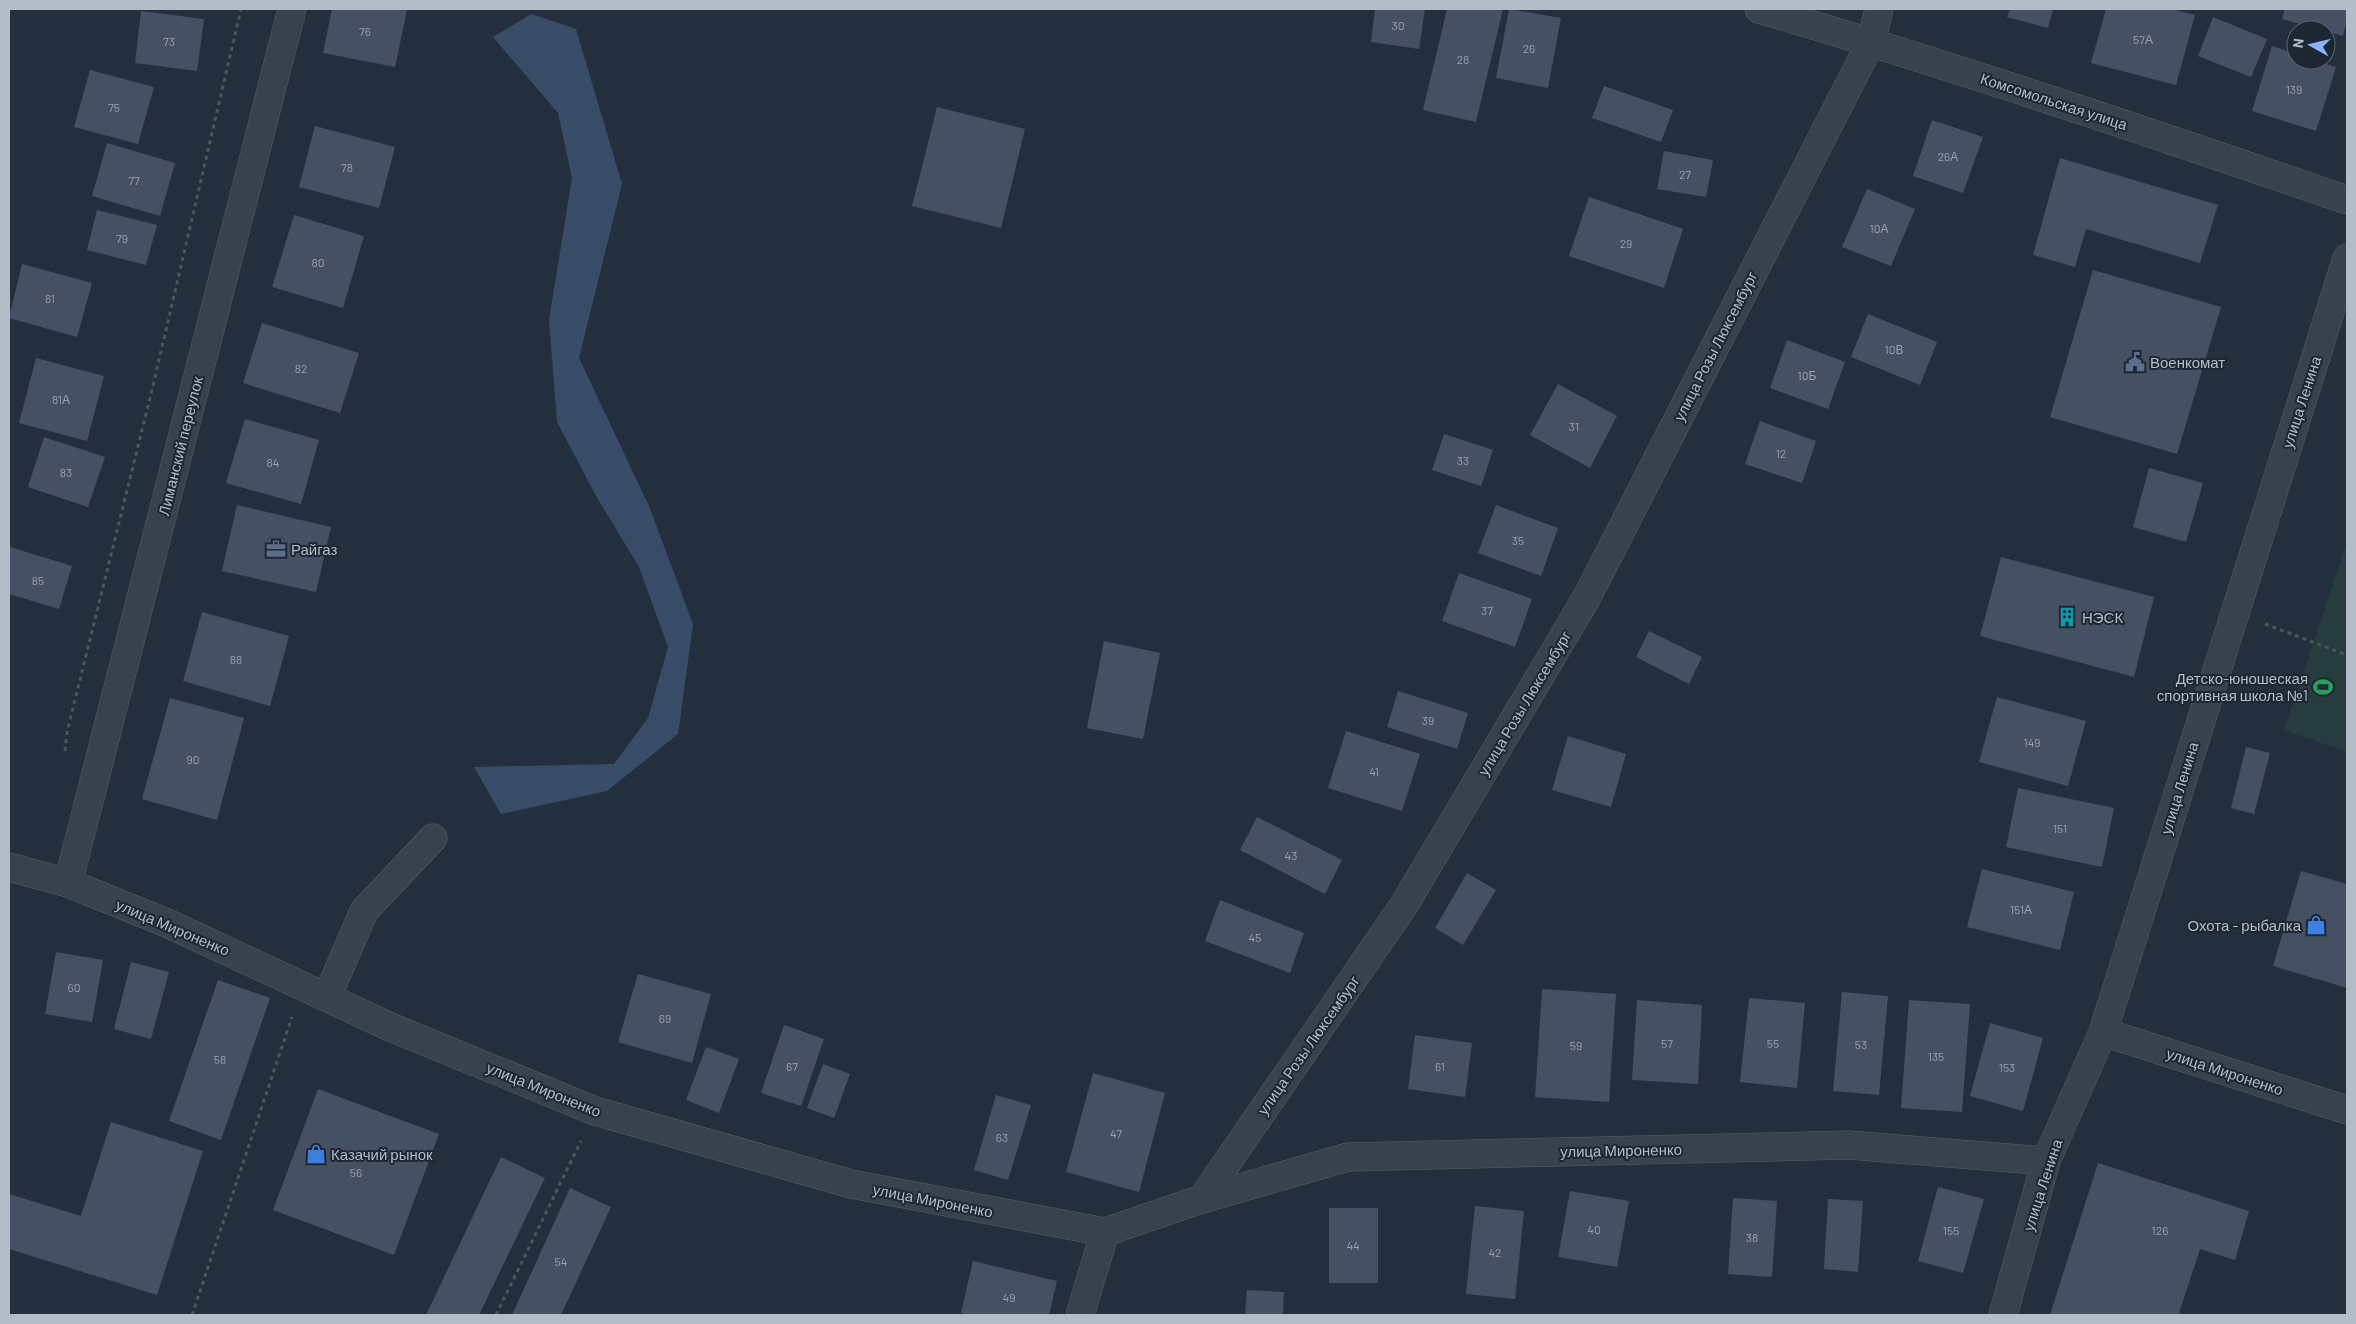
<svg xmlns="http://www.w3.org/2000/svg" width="2356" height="1324" viewBox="0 0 2356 1324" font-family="Barlow,sans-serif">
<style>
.green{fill:#263c3f}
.water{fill:#394c67}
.building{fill:#455162}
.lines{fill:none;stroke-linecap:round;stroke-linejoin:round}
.minor-casing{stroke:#565f6c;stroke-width:29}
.path{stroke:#44595c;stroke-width:3;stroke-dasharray:4 4;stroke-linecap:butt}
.minor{stroke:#38414e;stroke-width:28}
.labels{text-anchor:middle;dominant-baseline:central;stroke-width:4;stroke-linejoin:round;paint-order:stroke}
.number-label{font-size:12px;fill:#98a1af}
.street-label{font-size:15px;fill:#b4bcc9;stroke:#1d2633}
.poi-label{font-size:15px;fill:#b4bcc9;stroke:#1d2633;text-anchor:start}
</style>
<rect width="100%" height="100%" fill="#242f3e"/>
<!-- green -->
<path class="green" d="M 2347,542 L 2347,752 L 2284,730 Z"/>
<!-- water -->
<path class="water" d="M 531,14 L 576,29 L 622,184 L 579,358 L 649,506 L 693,624 L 678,734 L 607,791 L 501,814 L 474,767 L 614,764 L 648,718 L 668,647 L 639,567 L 596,496 L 557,422 L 549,320 L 572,178 L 558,113 L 493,37 Z"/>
<!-- building -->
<path class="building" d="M 332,9 L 407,10 L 395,67 L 323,53 Z
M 1375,9 L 1425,9 L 1419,49 L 1371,42 Z
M 1447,9 L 1503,9 L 1476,122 L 1423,110 Z
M 1509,9 L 1561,18 L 1548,88 L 1496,78 Z
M 2010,9 L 2053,9 L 2048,28 L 2007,17 Z
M 2106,9 L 2172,9 L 2195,15 L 2176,85 L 2091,63 Z
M 2285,9 L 2347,9 L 2347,19 L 2343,36 L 2282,19 Z
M 141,11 L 204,19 L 197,71 L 135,63 Z
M 2213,17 L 2267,39 L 2251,77 L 2198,56 Z
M 2272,46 L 2296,54 L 2296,60 L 2315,60 L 2336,67 L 2316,131 L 2252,111 Z
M 90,70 L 154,87 L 138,144 L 74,127 Z
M 1604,86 L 1673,110 L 1661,142 L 1592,118 Z
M 937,107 L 1025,129 L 1001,228 L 912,206 Z
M 1932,120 L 1983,137 L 1963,193 L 1913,176 Z
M 315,126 L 395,147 L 379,208 L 299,187 Z
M 107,143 L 175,163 L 160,216 L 92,196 Z
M 1664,151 L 1713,160 L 1706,197 L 1657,189 Z
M 2060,158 L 2218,205 L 2200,263 L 2086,229 L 2075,267 L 2033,255 Z
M 1867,189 L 1915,209 L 1891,266 L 1842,247 Z
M 1589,197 L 1683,229 L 1664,288 L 1569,256 Z
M 97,210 L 157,225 L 146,265 L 87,250 Z
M 294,215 L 364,236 L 343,308 L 272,287 Z
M 22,264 L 92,283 L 77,337 L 9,318 Z
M 2093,270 L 2221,307 L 2177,454 L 2050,417 Z
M 1868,314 L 1937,342 L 1920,385 L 1851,357 Z
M 262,323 L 359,353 L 340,413 L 243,383 Z
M 1787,340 L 1845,362 L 1828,409 L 1770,388 Z
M 36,358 L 104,376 L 87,441 L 19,423 Z
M 1558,384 L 1617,416 L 1590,468 L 1530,435 Z
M 245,419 L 319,440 L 301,504 L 226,483 Z
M 1760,421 L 1816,441 L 1802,483 L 1745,464 Z
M 1444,434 L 1493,450 L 1481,486 L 1432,470 Z
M 44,437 L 105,457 L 88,507 L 28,487 Z
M 2149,468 L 2203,483 L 2186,542 L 2133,527 Z
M 237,505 L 331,527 L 316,592 L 222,571 Z
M 1496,505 L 1558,528 L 1541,576 L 1478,553 Z
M 10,547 L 72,566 L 59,609 L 9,594 Z
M 2001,557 L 2154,597 L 2134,677 L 1980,636 Z
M 1459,573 L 1532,599 L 1515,647 L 1442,621 Z
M 202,612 L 289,636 L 270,706 L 183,681 Z
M 1649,631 L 1702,657 L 1689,684 L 1636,657 Z
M 1104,641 L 1160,653 L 1143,739 L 1087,728 Z
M 1398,691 L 1468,713 L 1457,749 L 1387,727 Z
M 1997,697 L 2086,721 L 2068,786 L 1979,762 Z
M 170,698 L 244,718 L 217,820 L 142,799 Z
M 1346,731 L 1420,754 L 1402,811 L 1328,788 Z
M 1568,736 L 1626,754 L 1611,807 L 1552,790 Z
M 2246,747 L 2270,753 L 2254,814 L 2231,808 Z
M 2018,788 L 2114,808 L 2102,867 L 2006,847 Z
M 1257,817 L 1342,860 L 1325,894 L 1240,850 Z
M 1982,869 L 2074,892 L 2060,950 L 1967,927 Z
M 2301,871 L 2347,884 L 2347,988 L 2273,966 Z
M 1467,873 L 1496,890 L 1463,945 L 1435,928 Z
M 1220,900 L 1304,933 L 1290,973 L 1205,941 Z
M 56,952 L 103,960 L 92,1022 L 45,1014 Z
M 131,962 L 169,972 L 151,1039 L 114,1029 Z
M 638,974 L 711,994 L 692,1063 L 618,1042 Z
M 218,980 L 270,998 L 221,1140 L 169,1121 Z
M 1542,989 L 1616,994 L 1609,1102 L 1535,1097 Z
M 1842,992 L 1888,996 L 1879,1095 L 1833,1091 Z
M 1749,998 L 1805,1003 L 1797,1088 L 1740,1082 Z
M 1637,1000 L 1702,1005 L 1698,1084 L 1632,1080 Z
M 1909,1000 L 1970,1004 L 1962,1112 L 1901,1108 Z
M 1990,1023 L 2043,1038 L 2023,1111 L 1970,1096 Z
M 784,1025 L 824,1039 L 801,1106 L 761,1093 Z
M 1415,1035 L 1472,1043 L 1465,1097 L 1408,1089 Z
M 706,1047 L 739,1059 L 719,1113 L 686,1100 Z
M 823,1064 L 850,1074 L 834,1118 L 807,1108 Z
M 1093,1073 L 1165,1093 L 1139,1192 L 1066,1172 Z
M 318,1089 L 439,1134 L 394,1255 L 273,1210 Z
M 996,1095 L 1031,1105 L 1008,1180 L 974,1170 Z
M 111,1122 L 203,1151 L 157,1295 L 9,1249 L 9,1194 L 81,1216 Z
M 501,1157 L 545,1178 L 479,1315 L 426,1315 Z
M 2098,1163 L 2249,1211 L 2235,1260 L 2200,1249 L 2179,1313 L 2184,1315 L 2050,1315 Z
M 1938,1187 L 1984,1199 L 1963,1273 L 1918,1261 Z
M 570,1188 L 611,1207 L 561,1315 L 512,1315 Z
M 1570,1191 L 1629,1201 L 1617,1267 L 1558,1257 Z
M 1733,1198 L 1777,1201 L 1772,1277 L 1728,1274 Z
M 1828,1199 L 1863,1201 L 1858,1272 L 1824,1269 Z
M 1475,1206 L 1524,1211 L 1515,1299 L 1466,1294 Z
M 1329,1208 L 1378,1208 L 1378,1283 L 1329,1283 Z
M 973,1261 L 1057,1281 L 1049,1315 L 971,1315 L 961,1313 Z
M 1247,1290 L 1284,1292 L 1283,1315 L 1245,1315 Z"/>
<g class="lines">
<defs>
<path id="minor" d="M 1759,9 C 1957,67 2152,133 2347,200
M 9,867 L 68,883 L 167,923 L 388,1026 L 595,1111 L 851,1184 L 1105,1232 L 1202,1199 L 1348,1157 L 1849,1145 L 2046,1161
M 68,883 L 292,9
M 327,997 L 364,911 L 433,838
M 2103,1032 L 2347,1110
M 1202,1199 L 1404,905 L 1587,597 L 1871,42 L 1879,9
M 1080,1315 L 1105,1232
M 2003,1315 L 2046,1161 L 2103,1032 L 2347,258"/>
</defs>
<!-- minor casing -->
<use href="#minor" class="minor-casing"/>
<!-- path -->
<path class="path" d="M 2265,624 L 2347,655
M 65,751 L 67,732 L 151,394 L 241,9
M 192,1315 L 292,1017
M 496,1315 L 581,1141"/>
<!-- minor -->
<use href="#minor" class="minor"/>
</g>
<!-- icons -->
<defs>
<symbol id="civic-bare" viewBox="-9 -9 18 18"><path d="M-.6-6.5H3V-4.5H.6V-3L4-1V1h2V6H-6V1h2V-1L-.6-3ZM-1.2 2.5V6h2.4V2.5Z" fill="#5c6f8a" stroke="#1d2633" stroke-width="2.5" paint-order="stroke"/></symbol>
<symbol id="office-bare" viewBox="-9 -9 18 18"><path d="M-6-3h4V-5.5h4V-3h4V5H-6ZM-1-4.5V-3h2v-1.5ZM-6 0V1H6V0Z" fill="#5c6f8a" stroke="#1d2633" stroke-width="2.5" paint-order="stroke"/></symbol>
<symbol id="building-bare" viewBox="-9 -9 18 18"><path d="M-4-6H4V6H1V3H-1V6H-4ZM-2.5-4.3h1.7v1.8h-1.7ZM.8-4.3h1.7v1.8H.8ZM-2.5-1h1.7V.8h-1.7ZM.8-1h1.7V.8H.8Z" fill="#0f9aa8" stroke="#1d2633" stroke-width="2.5" paint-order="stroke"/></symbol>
<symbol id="stadium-bare" viewBox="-9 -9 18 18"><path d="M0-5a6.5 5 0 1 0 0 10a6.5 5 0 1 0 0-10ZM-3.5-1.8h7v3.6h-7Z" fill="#2e9e5b" stroke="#1d2633" stroke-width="2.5" paint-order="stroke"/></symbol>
<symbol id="shop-bare" viewBox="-9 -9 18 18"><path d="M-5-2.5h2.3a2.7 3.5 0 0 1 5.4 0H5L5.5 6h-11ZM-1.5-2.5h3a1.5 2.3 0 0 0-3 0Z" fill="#3f7fe0" stroke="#1d2633" stroke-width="2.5" paint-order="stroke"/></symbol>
</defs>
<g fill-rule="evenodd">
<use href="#civic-bare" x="2121" y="348" width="28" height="28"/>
<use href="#office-bare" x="262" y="535" width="28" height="28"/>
<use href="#building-bare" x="2053" y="603" width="28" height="28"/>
<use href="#stadium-bare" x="2309" y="673" width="28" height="28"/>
<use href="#shop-bare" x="2302" y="911" width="28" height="28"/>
<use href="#shop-bare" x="302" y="1140" width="28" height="28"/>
</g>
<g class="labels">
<!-- number labels -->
<g class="number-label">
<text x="1398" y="25">30</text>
<text x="365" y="31">76</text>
<text x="2143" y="39">57А</text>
<text x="169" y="41">73</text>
<text x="1529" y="48">26</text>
<text x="1463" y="59">28</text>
<text x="2294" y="89">139</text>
<text x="114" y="107">75</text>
<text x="1948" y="156">26А</text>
<text x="347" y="167">78</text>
<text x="1685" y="174">27</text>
<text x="134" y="180">77</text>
<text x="1879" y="228">10А</text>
<text x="122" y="238">79</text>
<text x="1626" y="243">29</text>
<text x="318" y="262">80</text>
<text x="50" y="298">81</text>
<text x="1894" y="349">10В</text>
<text x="301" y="368">82</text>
<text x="1807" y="375">10Б</text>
<text x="61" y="399">81А</text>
<text x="1574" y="426">31</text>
<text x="1781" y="453">12</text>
<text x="1463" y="460">33</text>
<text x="273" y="462">84</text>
<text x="66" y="472">83</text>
<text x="1518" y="540">35</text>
<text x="38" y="580">85</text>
<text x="1487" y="610">37</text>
<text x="236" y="659">88</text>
<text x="1428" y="720">39</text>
<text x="2032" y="742">149</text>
<text x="193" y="759">90</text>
<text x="1374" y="771">41</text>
<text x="2060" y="828">151</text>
<text x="1291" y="855">43</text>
<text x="2021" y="909">151А</text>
<text x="1255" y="937">45</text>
<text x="74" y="987">60</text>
<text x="665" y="1018">69</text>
<text x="1667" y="1043">57</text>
<text x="1773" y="1043">55</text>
<text x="1861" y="1044">53</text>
<text x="1576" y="1045">59</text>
<text x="1936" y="1056">135</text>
<text x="220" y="1059">58</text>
<text x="792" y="1066">67</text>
<text x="1440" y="1066">61</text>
<text x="2007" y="1067">153</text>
<text x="1116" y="1133">47</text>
<text x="1002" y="1137">63</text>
<text x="356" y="1172">56</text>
<text x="1594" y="1229">40</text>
<text x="1951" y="1230">155</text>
<text x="2160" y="1230">126</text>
<text x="1752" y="1237">38</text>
<text x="1353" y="1245">44</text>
<text x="1495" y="1252">42</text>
<text x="561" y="1261">54</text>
<text x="1009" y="1297">49</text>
</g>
<!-- street labels -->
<g class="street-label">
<text transform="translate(2054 101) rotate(18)">Комсомольская улица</text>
<text transform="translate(1715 346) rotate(-63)">улица Розы Люксембург</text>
<text transform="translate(2301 402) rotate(-72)">улица Ленина</text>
<text transform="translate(180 446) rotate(-76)">Лиманский переулок</text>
<text transform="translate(1524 703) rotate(-59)">улица Розы Люксембург</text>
<text transform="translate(2179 788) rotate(-73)">улица Ленина</text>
<text transform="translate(173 927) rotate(23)">улица Мироненко</text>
<text transform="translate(1308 1045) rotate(-55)">улица Розы Люксембург</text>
<text transform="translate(2225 1071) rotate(18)">улица Мироненко</text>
<text transform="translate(544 1089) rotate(22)">улица Мироненко</text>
<text transform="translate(1621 1150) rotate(-1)">улица Мироненко</text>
<text transform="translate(2042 1185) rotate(-72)">улица Ленина</text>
<text transform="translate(933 1200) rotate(11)">улица Мироненко</text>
</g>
<!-- poi labels -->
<g class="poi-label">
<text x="2150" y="362">Военкомат</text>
<text x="291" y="549">Райгаз</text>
<text x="2082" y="617">НЭСК</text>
<text x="2308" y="678" text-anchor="end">Детско-юношеская<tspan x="2308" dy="17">спортивная школа №1</tspan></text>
<text x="2301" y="925" text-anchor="end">Охота - рыбалка</text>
<text x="331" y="1154">Казачий рынок</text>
</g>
</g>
<!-- border -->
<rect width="2356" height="1324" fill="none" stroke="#b4bcc9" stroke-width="20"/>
<!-- north arrow -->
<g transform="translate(2311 45) rotate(278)"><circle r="24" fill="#1d2633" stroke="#59626f"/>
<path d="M0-4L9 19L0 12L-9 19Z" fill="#8ab4f8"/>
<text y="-8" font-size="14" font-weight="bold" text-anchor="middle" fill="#b4bcc9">N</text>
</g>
</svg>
